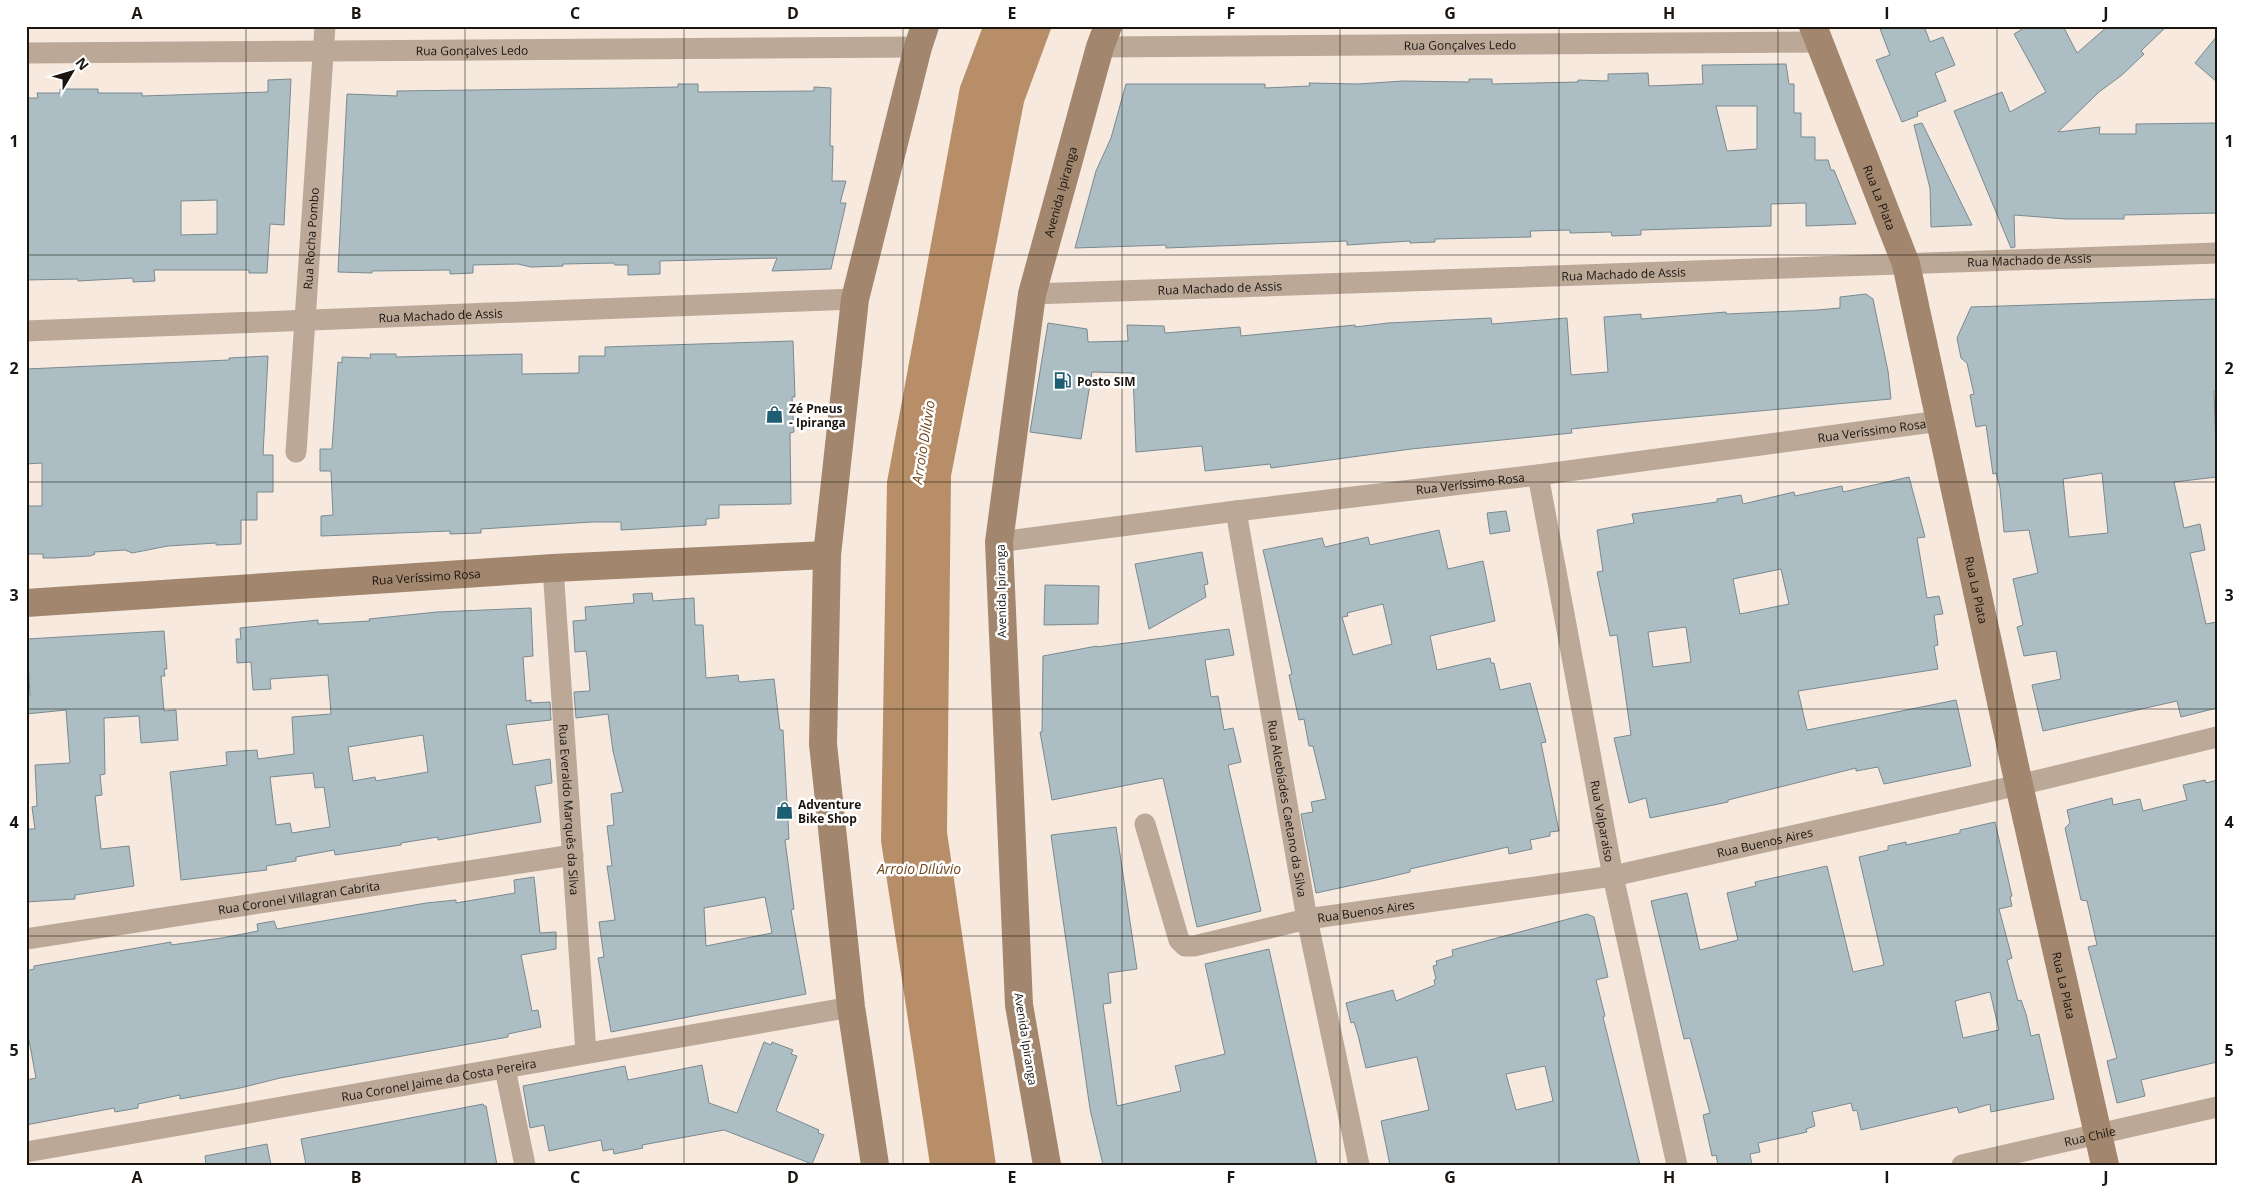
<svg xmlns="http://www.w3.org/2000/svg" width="2243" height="1191" viewBox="0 0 2243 1191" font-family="'Open Sans',sans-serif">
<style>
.water{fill:#b78e67}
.building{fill:#acbec4;stroke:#798a91;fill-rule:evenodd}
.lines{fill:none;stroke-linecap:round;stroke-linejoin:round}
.street{stroke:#bba897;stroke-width:21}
.secondary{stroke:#a2866d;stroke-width:28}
.grid{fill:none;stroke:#1a1511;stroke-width:1;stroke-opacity:0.55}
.labels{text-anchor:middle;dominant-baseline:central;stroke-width:5;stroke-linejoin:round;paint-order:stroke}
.street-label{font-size:12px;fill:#1a1511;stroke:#fff}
.poi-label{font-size:12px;font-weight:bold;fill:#1a1511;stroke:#fff;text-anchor:start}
.water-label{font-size:14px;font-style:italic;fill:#71461a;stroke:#fff}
.neatline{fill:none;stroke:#1a1511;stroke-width:2}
.grid-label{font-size:16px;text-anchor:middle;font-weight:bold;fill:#1a1511}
</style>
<rect width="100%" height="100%" fill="#f7e9dd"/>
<!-- water -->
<path class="water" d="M 983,26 L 1052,26 L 1024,102 L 951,476 L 947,832 L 996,1165 L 930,1165 L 881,841 L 887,482 L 960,87 Z"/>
<!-- building -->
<path class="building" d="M 1879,26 L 1924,26 L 1930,42 L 1943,37 L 1955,65 L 1935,73 L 1946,101 L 1917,112 L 1918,116 L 1902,122 L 1876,60 L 1890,55 Z
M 2027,26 L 2063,26 L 2077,53 L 2108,26 L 2167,26 L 2141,51 L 2144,54 L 2122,75 L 2099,92 L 2058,132 L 2100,127 L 2099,134 L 2136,134 L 2136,124 L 2217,123 L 2217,213 L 2124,215 L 2124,219 L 2066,219 L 2014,215 L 2015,247 L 2011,248 L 1954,111 L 2002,92 L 2010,112 L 2046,92 L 2014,34 Z
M 2217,36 L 2217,82 L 2195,63 Z
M 1786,64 L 1789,84 L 1794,84 L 1794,113 L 1801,113 L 1801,137 L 1815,137 L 1815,160 L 1828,160 L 1831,170 L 1834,170 L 1856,224 L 1806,226 L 1806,203 L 1771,204 L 1771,226 L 1641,230 L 1641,235 L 1612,236 L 1611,232 L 1570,233 L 1570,230 L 1530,231 L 1531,237 L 1435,239 L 1435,242 L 1410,243 L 1410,241 L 1347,245 L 1347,241 L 1166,248 L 1166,245 L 1075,248 L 1096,171 L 1111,138 L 1126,84 L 1265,84 L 1265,88 L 1310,86 L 1309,83 L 1358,84 L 1403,81 L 1469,82 L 1469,79 L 1492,79 L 1492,84 L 1578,82 L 1578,80 L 1608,81 L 1608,74 L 1648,73 L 1649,86 L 1703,84 L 1702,65 ZM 1716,106 L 1757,106 L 1757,149 L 1727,151 Z
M 291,79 L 284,225 L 270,224 L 267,273 L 249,273 L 249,270 L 154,270 L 155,281 L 133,282 L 133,278 L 78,281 L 78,279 L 26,280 L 26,98 L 38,98 L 37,93 L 60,93 L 60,89 L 98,89 L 98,93 L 142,93 L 142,96 L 268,92 L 268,80 ZM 217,200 L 217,234 L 181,235 L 181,201 Z
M 678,84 L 698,84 L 698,92 L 814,91 L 814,87 L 831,88 L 830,146 L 833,146 L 832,181 L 846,181 L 840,203 L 846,203 L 831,269 L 772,271 L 777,258 L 660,261 L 660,274 L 628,275 L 628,265 L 615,265 L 614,263 L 563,264 L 563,266 L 531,267 L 518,264 L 473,265 L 473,273 L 450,274 L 450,270 L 372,271 L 372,273 L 338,272 L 347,94 L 397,96 L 397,91 L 628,88 L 678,87 Z
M 1922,123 L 1972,225 L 1931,227 L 1930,188 L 1914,125 Z
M 1866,294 L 1873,299 L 1888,371 L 1891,399 L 1649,421 L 1571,429 L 1572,433 L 1411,449 L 1271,468 L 1270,464 L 1205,471 L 1202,446 L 1136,452 L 1133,373 L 1092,372 L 1081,439 L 1030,432 L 1048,323 L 1087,329 L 1088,342 L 1128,341 L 1127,325 L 1164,326 L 1165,333 L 1240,327 L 1241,336 L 1355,325 L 1355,327 L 1388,323 L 1491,318 L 1492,324 L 1567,318 L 1571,375 L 1608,372 L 1604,317 L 1641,314 L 1641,319 L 1726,312 L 1726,314 L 1817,310 L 1840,308 L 1840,297 Z
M 2217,299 L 2217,391 L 2214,391 L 2217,477 L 2174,482 L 2184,528 L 2200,524 L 2205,550 L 2190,553 L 2206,624 L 2217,622 L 2217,708 L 2181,717 L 2177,701 L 2043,731 L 2032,685 L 2061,679 L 2056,651 L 2024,656 L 2017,627 L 2023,625 L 2013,579 L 2038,573 L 2029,530 L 2004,532 L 2000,488 L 1996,473 L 1993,474 L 1986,425 L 1976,427 L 1970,395 L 1974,394 L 1967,363 L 1961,358 L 1957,338 L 1971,307 ZM 2102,473 L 2108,533 L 2069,537 L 2063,479 Z
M 793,341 L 795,397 L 792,397 L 794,432 L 790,433 L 791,504 L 719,505 L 719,518 L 706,519 L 706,525 L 621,530 L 621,522 L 592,522 L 481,529 L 481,533 L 450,534 L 450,531 L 321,536 L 321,516 L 333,515 L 331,471 L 320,471 L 320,449 L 332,449 L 338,362 L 342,363 L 342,357 L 371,358 L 370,354 L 396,354 L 396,357 L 522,354 L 522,374 L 579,373 L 579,356 L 605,356 L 605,347 Z
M 268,356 L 263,455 L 273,455 L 273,492 L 257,492 L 257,520 L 241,520 L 241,544 L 216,545 L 216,543 L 168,546 L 132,553 L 125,550 L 94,552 L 95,554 L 90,556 L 53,558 L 43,558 L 43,554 L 26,554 L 26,506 L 42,506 L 42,463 L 26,464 L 26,369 L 229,360 L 229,358 Z
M 1909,477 L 1925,537 L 1917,538 L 1927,598 L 1939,596 L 1943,614 L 1934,615 L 1938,645 L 1934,646 L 1938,669 L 1798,691 L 1807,730 L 1956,700 L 1971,766 L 1884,784 L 1878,767 L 1856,771 L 1856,768 L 1728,800 L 1728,802 L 1650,818 L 1646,798 L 1629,803 L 1614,738 L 1631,735 L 1617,635 L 1610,636 L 1597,572 L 1603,571 L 1597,530 L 1634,523 L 1632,514 L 1717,502 L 1717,499 L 1741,495 L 1743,504 L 1794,492 L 1795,496 L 1842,486 L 1843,492 ZM 1781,569 L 1789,604 L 1740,614 L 1733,579 ZM 1686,627 L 1691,662 L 1653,667 L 1648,632 Z
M 1506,511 L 1510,531 L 1490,534 L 1487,513 Z
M 1439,530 L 1448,569 L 1483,561 L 1495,621 L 1430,636 L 1437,670 L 1490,658 L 1491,663 L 1494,663 L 1500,690 L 1530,683 L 1546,742 L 1541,743 L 1559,831 L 1550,832 L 1550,836 L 1530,840 L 1532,849 L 1509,854 L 1508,847 L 1410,869 L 1410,872 L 1381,879 L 1316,893 L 1301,814 L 1313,812 L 1311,802 L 1326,799 L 1313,746 L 1309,746 L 1304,719 L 1299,720 L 1289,675 L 1292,674 L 1263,550 L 1322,538 L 1325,547 L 1368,537 L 1370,545 ZM 1383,604 L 1392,644 L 1353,655 L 1342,617 L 1348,616 L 1347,613 Z
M 1202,552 L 1208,584 L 1204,585 L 1206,597 L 1149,629 L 1135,564 Z
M 1045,585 L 1099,586 L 1098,624 L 1044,625 Z
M 652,593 L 653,601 L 694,598 L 695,625 L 703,625 L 706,678 L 738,675 L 739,682 L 774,679 L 780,730 L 783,730 L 789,839 L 785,840 L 794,909 L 791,910 L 806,994 L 611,1032 L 598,958 L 604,957 L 599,922 L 615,920 L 607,866 L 612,866 L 607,826 L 614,825 L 611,794 L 623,792 L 613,751 L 608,714 L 576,718 L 574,692 L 590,691 L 587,657 L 586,651 L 575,652 L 573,621 L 586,620 L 585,607 L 634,603 L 633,594 ZM 765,897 L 772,933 L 706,946 L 704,908 Z
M 531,608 L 533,656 L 523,657 L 526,701 L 531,700 L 531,703 L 550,702 L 551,720 L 506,725 L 513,765 L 550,759 L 552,783 L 535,786 L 541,822 L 438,840 L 438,837 L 401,843 L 401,845 L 335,855 L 334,850 L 296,857 L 296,861 L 266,866 L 267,870 L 181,880 L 170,772 L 227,765 L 226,752 L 257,750 L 258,759 L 294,754 L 292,717 L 331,714 L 328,675 L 270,679 L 271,689 L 253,690 L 251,662 L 237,663 L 236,639 L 241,639 L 240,628 L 318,620 L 318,624 L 370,621 L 369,619 L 437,612 ZM 423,735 L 428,772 L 376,781 L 375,777 L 353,781 L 348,747 ZM 313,773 L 315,788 L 324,787 L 330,827 L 292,833 L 290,823 L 276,825 L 270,777 Z
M 1229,629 L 1234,655 L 1205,660 L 1211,697 L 1218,696 L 1224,730 L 1233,728 L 1241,762 L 1228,765 L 1261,911 L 1197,927 L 1163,778 L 1052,800 L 1040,732 L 1042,732 L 1043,656 L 1097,646 L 1097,647 Z
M 164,631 L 167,669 L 164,669 L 165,676 L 161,676 L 164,711 L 176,710 L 178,740 L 141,743 L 139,716 L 104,718 L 105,774 L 100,775 L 102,795 L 95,796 L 101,849 L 129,846 L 134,886 L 75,895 L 75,899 L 26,902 L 26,829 L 35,829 L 32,807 L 37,806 L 35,765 L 70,763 L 66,710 L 26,714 L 26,696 L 30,696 L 27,639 Z
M 2205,780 L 2206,783 L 2217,780 L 2217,1062 L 2141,1080 L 2145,1096 L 2117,1103 L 2107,1061 L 2117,1058 L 2088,947 L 2097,945 L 2087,901 L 2081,900 L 2065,828 L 2070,823 L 2067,810 L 2112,798 L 2113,805 L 2140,799 L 2143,811 L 2187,800 L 2183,785 Z
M 1995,822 L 2012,896 L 2010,897 L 2012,906 L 1999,909 L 2012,958 L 2007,960 L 2018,1001 L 2021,1000 L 2026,1014 L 2031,1036 L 2039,1034 L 2054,1099 L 1991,1112 L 1990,1104 L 1959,1113 L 1957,1107 L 1861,1130 L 1857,1110 L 1853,1111 L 1851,1103 L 1812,1112 L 1815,1126 L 1806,1129 L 1807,1132 L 1758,1143 L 1760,1152 L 1750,1154 L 1752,1165 L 1718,1165 L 1716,1155 L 1712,1156 L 1703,1115 L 1710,1113 L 1690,1038 L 1684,1039 L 1651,901 L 1687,893 L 1700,950 L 1738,940 L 1727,893 L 1756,886 L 1755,882 L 1827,866 L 1853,972 L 1884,965 L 1859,857 L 1888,850 L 1888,846 L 1906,842 L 1906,845 L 1960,833 L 1960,830 ZM 1990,992 L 1999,1030 L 1963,1038 L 1955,1001 Z
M 1116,827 L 1137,969 L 1108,973 L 1111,1003 L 1103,1004 L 1117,1106 L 1181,1091 L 1175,1066 L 1225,1054 L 1205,964 L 1269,949 L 1317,1165 L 1103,1165 L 1090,1109 L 1051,835 Z
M 534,877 L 540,933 L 556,932 L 556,949 L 521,955 L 532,1011 L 538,1010 L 541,1027 L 508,1034 L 508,1037 L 280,1078 L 240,1088 L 180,1099 L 180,1095 L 138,1104 L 138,1108 L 115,1112 L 114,1108 L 26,1125 L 26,1080 L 36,1078 L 29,1040 L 26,1041 L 26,971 L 34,969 L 34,966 L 171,942 L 171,945 L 222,938 L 258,931 L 257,924 L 274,921 L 277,929 L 426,903 L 456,900 L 456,903 L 515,893 L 514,880 Z
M 1587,914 L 1594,917 L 1608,977 L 1596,980 L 1605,1016 L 1603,1017 L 1640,1165 L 1390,1165 L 1381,1121 L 1429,1110 L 1417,1057 L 1366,1068 L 1358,1035 L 1354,1022 L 1351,1023 L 1346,1003 L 1393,990 L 1396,1001 L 1435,985 L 1434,980 L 1436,979 L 1433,966 L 1437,965 L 1436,961 L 1453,956 L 1452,950 ZM 1545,1066 L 1553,1101 L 1516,1110 L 1506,1074 Z
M 764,1042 L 771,1045 L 772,1042 L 793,1050 L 791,1054 L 797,1056 L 776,1111 L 819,1130 L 818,1133 L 824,1135 L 812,1164 L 724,1130 L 642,1145 L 643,1148 L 614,1154 L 613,1149 L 603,1151 L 601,1140 L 549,1151 L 544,1125 L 530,1128 L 523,1086 L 625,1066 L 628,1080 L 702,1065 L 709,1103 L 737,1113 Z
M 483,1104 L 484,1106 L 486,1106 L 497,1165 L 306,1165 L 301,1139 Z
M 267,1144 L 271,1165 L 206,1165 L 205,1156 Z"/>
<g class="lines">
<!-- street -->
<g class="street">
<path id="s1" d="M 1100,47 L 1819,42"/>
<path id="s2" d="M 26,53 L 918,47"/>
<path id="s3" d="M 1032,294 L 2217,253"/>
<path id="s4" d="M 26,331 L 855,299"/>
<path id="s5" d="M 296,452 L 325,26"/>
<path id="s6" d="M 1538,475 L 1613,876 L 1677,1165"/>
<path id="s7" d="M 1236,511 L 1307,919 L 1359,1165"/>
<path id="s8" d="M 999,542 L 1236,511 L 1538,475 L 1940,421"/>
<path id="s9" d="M 553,568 L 586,1053"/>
<path id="s10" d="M 1145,824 L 1179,940 L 1185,946 L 1194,946 L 1307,919 L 1613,876 L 2019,785 L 2217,737"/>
<path id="s11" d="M 26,939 L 573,855"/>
<path d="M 505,1069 L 525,1165"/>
<path id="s12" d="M 26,1152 L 851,1007"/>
<path id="s13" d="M 1962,1165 L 2217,1107"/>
</g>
<!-- secondary -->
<g class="secondary">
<path id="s14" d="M 1813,26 L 1906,264 L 2019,785 L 2105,1165"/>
<path id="s15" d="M 26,603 L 553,568 L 827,555"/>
<path d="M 875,1165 L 851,1007 L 823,744 L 827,555 L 855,299 L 918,47 L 925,26"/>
<path id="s16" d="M 1047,1165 L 1019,1005 L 999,542 L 1032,294 L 1100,47 L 1108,26"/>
</g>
</g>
<!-- grid -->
<path class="grid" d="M 246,26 L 246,1165M 465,26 L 465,1165M 684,26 L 684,1165M 903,26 L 903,1165M 1122,26 L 1122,1165M 1340,26 L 1340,1165M 1559,26 L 1559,1165M 1778,26 L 1778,1165M 1997,26 L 1997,1165M 26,255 L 2217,255M 26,482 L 2217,482M 26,709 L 2217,709M 26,936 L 2217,936"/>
<!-- icons -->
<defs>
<symbol id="fuel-bare" viewBox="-9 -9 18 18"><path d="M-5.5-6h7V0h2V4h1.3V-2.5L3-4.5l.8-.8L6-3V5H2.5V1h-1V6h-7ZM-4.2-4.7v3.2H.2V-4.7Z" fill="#1d5e73" stroke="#fff" stroke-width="2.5" paint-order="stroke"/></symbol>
<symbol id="shop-bare" viewBox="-9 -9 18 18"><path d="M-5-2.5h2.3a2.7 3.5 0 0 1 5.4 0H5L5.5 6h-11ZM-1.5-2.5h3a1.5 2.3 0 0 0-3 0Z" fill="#1d5e73" stroke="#fff" stroke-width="2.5" paint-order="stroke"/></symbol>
</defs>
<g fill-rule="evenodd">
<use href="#fuel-bare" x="1050" y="368" width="25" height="25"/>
<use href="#shop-bare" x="762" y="402" width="25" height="25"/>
<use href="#shop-bare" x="772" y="798" width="25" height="25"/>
</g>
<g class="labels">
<!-- street labels -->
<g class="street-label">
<text stroke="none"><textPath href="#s1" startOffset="360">Rua Gonçalves Ledo</textPath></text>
<text stroke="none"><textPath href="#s2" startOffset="446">Rua Gonçalves Ledo</textPath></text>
<text stroke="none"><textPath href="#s16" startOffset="982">Avenida Ipiranga</textPath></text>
<text stroke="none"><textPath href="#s14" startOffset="184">Rua La Plata</textPath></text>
<text stroke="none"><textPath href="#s5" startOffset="214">Rua Rocha Pombo</textPath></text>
<text stroke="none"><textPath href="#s3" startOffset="998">Rua Machado de Assis</textPath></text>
<text stroke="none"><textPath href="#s3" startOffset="592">Rua Machado de Assis</textPath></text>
<text stroke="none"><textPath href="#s3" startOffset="188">Rua Machado de Assis</textPath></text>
<text stroke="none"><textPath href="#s4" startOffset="415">Rua Machado de Assis</textPath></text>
<text stroke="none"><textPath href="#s8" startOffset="880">Rua Veríssimo Rosa</textPath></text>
<text stroke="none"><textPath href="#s8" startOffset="475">Rua Veríssimo Rosa</textPath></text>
<text stroke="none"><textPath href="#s15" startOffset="401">Rua Veríssimo Rosa</textPath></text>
<text stroke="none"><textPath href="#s14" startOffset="589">Rua La Plata</textPath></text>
<text transform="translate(1001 591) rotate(-91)">Avenida Ipiranga</text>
<text stroke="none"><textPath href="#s7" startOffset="302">Rua Alcebíades Caetano da Silva</textPath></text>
<text stroke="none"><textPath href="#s9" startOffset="242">Rua Everaldo Marquês da Silva</textPath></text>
<text stroke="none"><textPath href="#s6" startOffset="352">Rua Valparaíso</textPath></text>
<text stroke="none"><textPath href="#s10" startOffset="719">Rua Buenos Aires</textPath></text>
<text stroke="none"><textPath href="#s11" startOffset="276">Rua Coronel Villagran Cabrita</textPath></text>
<text stroke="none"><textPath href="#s10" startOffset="314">Rua Buenos Aires</textPath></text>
<text stroke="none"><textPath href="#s14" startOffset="994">Rua La Plata</textPath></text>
<text transform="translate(1026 1039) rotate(81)">Avenida Ipiranga</text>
<text stroke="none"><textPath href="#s12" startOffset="419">Rua Coronel Jaime da Costa Pereira</textPath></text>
<text stroke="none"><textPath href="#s13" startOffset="131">Rua Chile</textPath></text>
</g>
<!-- poi labels -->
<g class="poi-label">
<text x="1077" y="381">Posto SIM</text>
<text x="789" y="408">Zé Pneus<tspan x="789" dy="14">- Ipiranga</tspan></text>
<text x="798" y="804">Adventure<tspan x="798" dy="14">Bike Shop</tspan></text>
</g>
<!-- water labels -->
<g class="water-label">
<text transform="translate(923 442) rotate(-81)">Arroio Dilúvio</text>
<text x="919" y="868">Arroio Dilúvio</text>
</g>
</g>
<!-- border -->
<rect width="2243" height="1191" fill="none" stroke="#ffffff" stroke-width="55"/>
<!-- north arrow -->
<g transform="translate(72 72) rotate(52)" stroke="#ffffff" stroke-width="4" paint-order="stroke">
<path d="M0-4L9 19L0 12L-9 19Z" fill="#1a1511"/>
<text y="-8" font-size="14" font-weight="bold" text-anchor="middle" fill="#1a1511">N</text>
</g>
<rect x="28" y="28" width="2188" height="1136" class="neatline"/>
<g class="grid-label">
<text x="137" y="19">A</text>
<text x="356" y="19">B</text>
<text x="575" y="19">C</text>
<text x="793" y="19">D</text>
<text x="1012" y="19">E</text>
<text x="1231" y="19">F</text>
<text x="1450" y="19">G</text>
<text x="1669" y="19">H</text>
<text x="1887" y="19">I</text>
<text x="2106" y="19">J</text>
<text x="14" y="147">1</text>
<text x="2229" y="147">1</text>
<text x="14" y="374">2</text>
<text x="2229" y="374">2</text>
<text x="14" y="601">3</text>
<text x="2229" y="601">3</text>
<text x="14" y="828">4</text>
<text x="2229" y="828">4</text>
<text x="14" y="1056">5</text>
<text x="2229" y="1056">5</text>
<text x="137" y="1183">A</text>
<text x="356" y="1183">B</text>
<text x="575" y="1183">C</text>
<text x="793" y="1183">D</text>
<text x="1012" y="1183">E</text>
<text x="1231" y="1183">F</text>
<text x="1450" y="1183">G</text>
<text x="1669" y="1183">H</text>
<text x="1887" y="1183">I</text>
<text x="2106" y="1183">J</text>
</g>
</svg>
